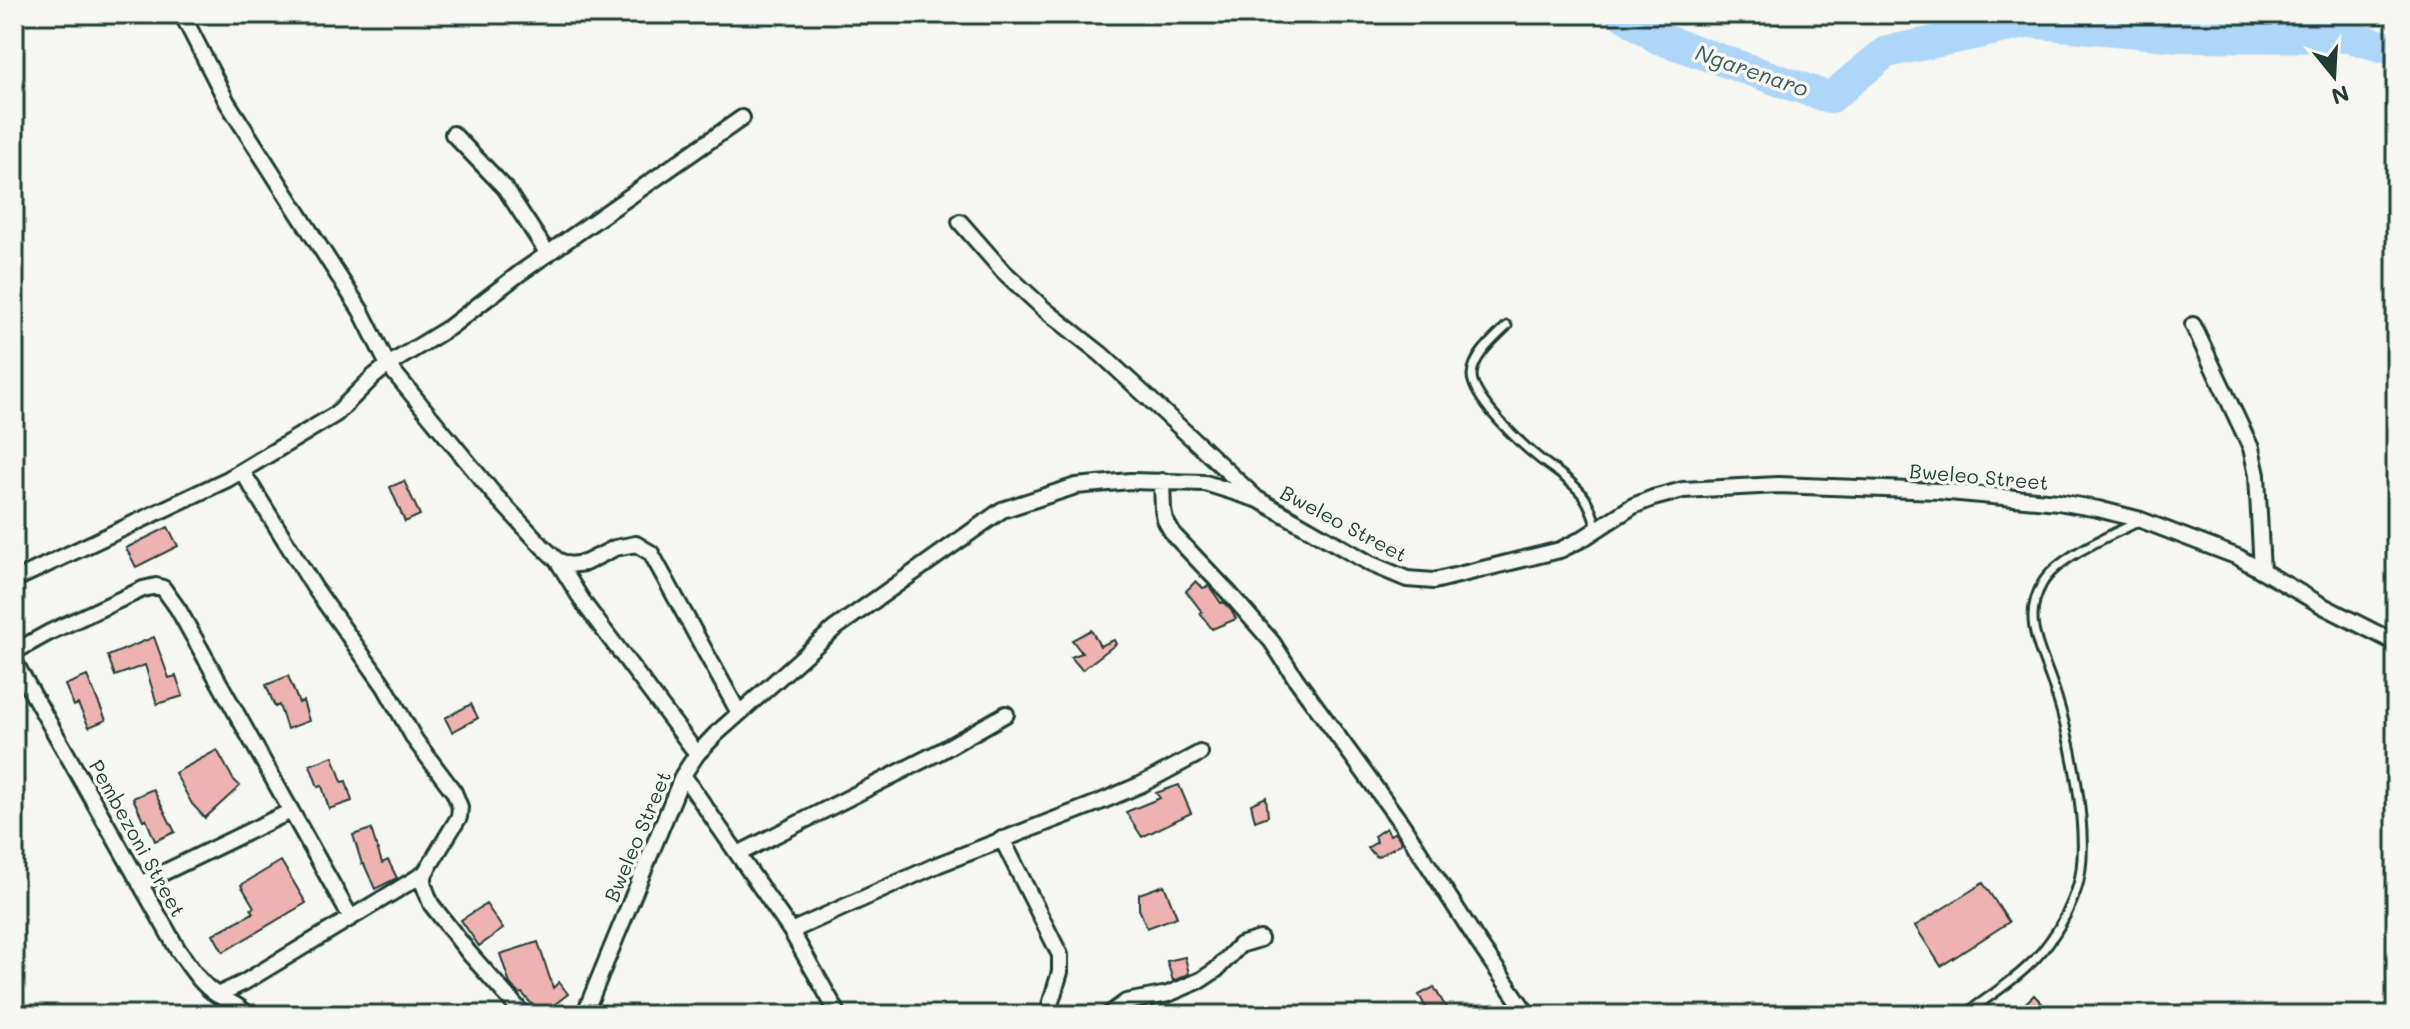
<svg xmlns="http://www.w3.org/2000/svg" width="2410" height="1029" viewBox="0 0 2410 1029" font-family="Mali,sans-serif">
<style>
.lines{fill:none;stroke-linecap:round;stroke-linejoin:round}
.river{stroke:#aed6f9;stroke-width:32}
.building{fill:#eeb3b0;stroke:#1f3d34;stroke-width:2}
.lane-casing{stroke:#1f3d34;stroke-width:13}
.street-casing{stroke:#1f3d34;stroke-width:20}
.lane{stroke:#f6f6f2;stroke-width:7}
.street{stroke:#f6f6f2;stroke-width:14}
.labels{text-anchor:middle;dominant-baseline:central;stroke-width:7;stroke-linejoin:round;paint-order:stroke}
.street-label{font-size:20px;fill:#1f3d34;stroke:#f6f6f2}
.water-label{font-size:22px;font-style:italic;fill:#3c5c5b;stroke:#f6f6f2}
</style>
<rect width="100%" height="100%" fill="#f6f6f2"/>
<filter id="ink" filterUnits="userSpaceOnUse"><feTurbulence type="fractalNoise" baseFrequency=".0125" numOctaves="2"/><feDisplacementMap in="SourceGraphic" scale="16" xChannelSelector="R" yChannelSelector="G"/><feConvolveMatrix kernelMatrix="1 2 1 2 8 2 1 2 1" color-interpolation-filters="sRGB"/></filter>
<g filter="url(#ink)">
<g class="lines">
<!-- river -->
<path class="river" d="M 1622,14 L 1658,38 L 1830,98 L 1886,52 L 2030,22 L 2179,36 L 2349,37 L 2396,50"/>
</g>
<!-- building -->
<path class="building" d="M 404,481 L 420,515 L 405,522 L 390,487 Z
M 168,527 L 178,546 L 136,567 L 126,548 Z
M 1196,581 L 1203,588 L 1209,586 L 1221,603 L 1223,602 L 1231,610 L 1236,619 L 1212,629 L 1200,613 L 1202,612 L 1186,591 Z
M 1091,630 L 1100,646 L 1114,640 L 1116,644 L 1082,670 L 1071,657 L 1082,653 L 1072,640 Z
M 154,637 L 169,678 L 176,676 L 183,696 L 157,704 L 145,665 L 115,676 L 108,656 Z
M 87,676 L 106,720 L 89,727 L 78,704 L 74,706 L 65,685 Z
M 288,676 L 299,703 L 303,701 L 309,721 L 287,729 L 279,705 L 275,707 L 266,685 Z
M 471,704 L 478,718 L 452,732 L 445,718 Z
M 217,750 L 233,779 L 240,786 L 205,818 L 192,804 L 175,773 Z
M 333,756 L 342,782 L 346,781 L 352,801 L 329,809 L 322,786 L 318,787 L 310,765 Z
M 1179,785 L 1191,813 L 1142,837 L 1126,812 L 1160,798 L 1156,793 Z
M 153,789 L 175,832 L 155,841 L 146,819 L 143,820 L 133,798 Z
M 1266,797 L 1268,816 L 1255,821 L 1251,804 Z
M 1386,828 L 1390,835 L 1395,832 L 1402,843 L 1377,857 L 1367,848 L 1377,842 L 1374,836 Z
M 371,829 L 382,863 L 388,860 L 397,878 L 375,889 L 364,864 L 362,864 L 353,835 Z
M 281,861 L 306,903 L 223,952 L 213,934 L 253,913 L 251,909 L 254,907 L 241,885 Z
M 1983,883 L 2009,922 L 1941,966 L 1915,926 Z
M 1164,885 L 1177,917 L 1147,928 L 1139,909 L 1139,894 Z
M 486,904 L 503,929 L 479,946 L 461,920 Z
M 538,942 L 553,988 L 559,982 L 568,994 L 541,1015 L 522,993 L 519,994 L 510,984 L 500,954 Z
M 1185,957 L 1189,974 L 1173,981 L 1167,961 Z
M 1434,987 L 1447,1009 L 1436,1015 L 1430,1015 L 1419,995 Z
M 2034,995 L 2053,1015 L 2013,1015 Z"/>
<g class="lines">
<defs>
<path id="lane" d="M 1507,326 C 1495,338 1473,356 1472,375 C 1472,399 1521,444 1540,459 C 1554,470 1571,480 1582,494 C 1590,504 1594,517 1597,528
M 1964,1015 C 1985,999 2008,985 2027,967 C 2048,948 2067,918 2076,891 C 2094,842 2069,726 2050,677 C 2038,645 2023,617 2042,584 C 2056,558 2111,535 2138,522"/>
<path id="street" d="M 182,14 L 227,102 L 361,311 L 388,365 L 493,493 L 543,547 L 557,560 L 569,565 L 585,563 L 615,548 L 636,544 L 651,553 L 739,713
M 453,134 L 505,188 L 548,254
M 960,222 L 1003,271 L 1044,309 L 1101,354 L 1255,497
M 2193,325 L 2251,448 L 2257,475 L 2262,571
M 242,471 L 314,587 L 385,687 L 415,740 L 454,792 L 460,807 L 459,817 L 425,873 L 423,883 L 431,904 L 469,953 L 524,1015
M 1162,481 L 1163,510 L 1165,520 L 1173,534 L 1230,594 L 1272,642 L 1296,679 L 1401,823 L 1480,945 L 1528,1015
M 557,560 L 585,605 L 697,754
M 14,580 L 228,479 L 336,414 L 373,377 L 388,365 L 450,327 L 520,273 L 742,118
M 14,652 L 50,632 L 143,589 L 156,586 L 163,588 L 178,609 L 351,918
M 14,661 L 178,950 C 189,965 200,984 216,994 C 228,1002 238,1004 248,1015
M 683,775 L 791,931 L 839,1015
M 1002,839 L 1060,955 L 1060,972 L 1047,1015
M 738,854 L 941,751 L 1006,714
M 140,884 L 291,811
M 791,931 L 937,865 L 1100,802 L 1142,784 L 1200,753
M 217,995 L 243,983 L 425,873
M 584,1015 L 683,775 L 697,754 L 716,734 L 834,629 L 1002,510 L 1076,486 L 1130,481 L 1205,483 L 1259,500 L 1371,564 L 1407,579 L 1434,581 L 1560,550 L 1582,539 L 1633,506 L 1653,498 L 1683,490 L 1778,485 L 1938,491 L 2058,502 L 2098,509 L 2141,520 L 2238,557 L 2325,607 L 2396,643
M 1108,1015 L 1126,1002 L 1168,994 L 1201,980 L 1216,970 L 1240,945 L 1260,939"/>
</defs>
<!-- lane casing -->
<use href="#lane" class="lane-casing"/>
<!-- street casing -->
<use href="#street" class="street-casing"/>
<!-- lane -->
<use href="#lane" class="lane"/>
<!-- street -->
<use href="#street" class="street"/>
</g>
</g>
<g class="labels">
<!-- street labels -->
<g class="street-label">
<text transform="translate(1979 476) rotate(5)">Bweleo Street</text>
<text transform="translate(1344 523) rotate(28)">Bweleo Street</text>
<text transform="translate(637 836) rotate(-67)">Bweleo Street</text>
<text transform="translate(138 838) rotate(61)">Pembezoni Street</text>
</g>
<!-- water labels -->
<g class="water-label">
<text transform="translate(1752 70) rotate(19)">Ngarenaro</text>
</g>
</g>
<!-- margin -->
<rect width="2410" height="1029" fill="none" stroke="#f6f6f2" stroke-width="48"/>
<rect x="24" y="24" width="2362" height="981" fill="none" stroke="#1f3d34" stroke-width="3" filter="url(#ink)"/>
<!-- north arrow -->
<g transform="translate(2334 76) rotate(162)" stroke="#f6f6f2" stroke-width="6" paint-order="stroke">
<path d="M0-6L14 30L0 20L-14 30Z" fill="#1f3d34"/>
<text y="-12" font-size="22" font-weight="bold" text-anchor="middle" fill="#1f3d34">N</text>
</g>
</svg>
